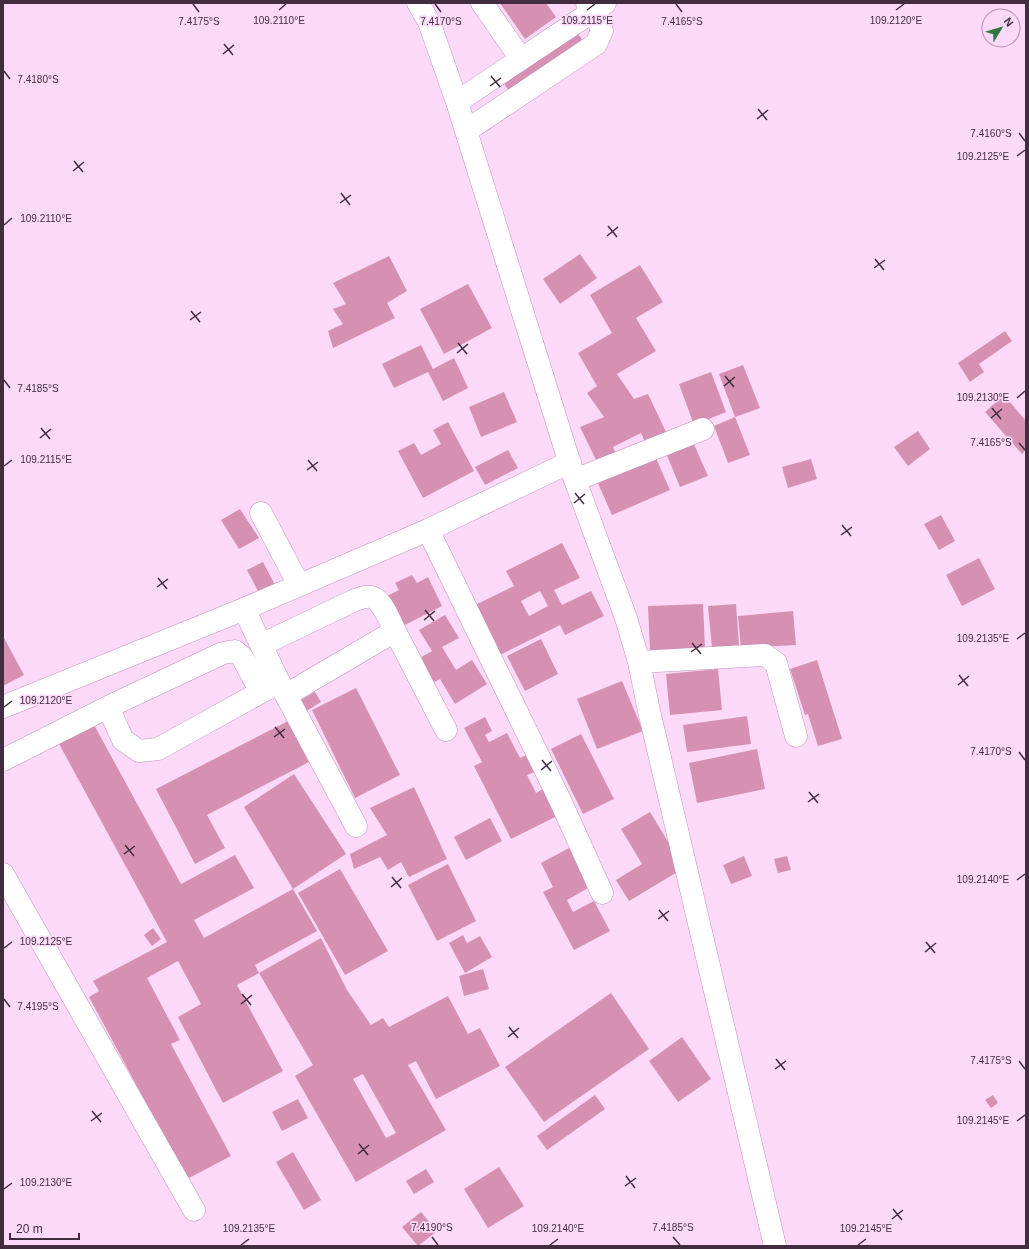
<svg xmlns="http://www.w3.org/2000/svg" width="1029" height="1249" viewBox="0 0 1029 1249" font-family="Arial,sans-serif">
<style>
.building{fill:#d691b2;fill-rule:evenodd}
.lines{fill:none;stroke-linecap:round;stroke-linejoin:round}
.minor-casing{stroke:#c690c1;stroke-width:23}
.minor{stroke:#fff;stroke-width:22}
.ticks{fill:none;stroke:#422c40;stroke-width:1.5}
.ticks-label{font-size:10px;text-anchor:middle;fill:#422c40;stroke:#fcd9f8;stroke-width:3.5;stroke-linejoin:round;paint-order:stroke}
</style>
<rect width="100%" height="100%" fill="#fcd9f8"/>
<!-- building -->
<path class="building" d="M 500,3 L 546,3 L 556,17 L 525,39 Z
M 578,33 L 585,45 L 509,91 L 501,79 Z
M 580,254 L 597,278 L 560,304 L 543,279 Z
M 389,256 L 407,291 L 387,303 L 395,318 L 333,348 L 328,331 L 343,324 L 333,309 L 346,304 L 333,283 Z
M 640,265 L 663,302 L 636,318 L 656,351 L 617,374 L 634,399 L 648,394 L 666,432 L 645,442 L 641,433 L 613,447 L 616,454 L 598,464 L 580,427 L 604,417 L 587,393 L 597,386 L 578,353 L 612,333 L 590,295 Z
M 468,284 L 492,328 L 444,354 L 420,309 Z
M 1005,331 L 1012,341 L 979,364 L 984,372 L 970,382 L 958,363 Z
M 421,345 L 433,369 L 454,358 L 468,388 L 443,401 L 428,372 L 394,388 L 382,364 Z
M 743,365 L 760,408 L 735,417 L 719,374 Z
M 711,372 L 726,412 L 694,425 L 679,384 Z
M 504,392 L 517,422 L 481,437 L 469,407 Z
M 1004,395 L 1026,421 L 1026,450 L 1022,454 L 985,412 Z
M 735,417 L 750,455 L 728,463 L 714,426 Z
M 448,422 L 474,471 L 423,498 L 398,451 L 414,443 L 421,455 L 441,444 L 433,430 Z
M 918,431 L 930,449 L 908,466 L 894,447 Z
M 693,442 L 708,476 L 680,487 L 666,453 Z
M 508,450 L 518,468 L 485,485 L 475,467 Z
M 655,456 L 670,490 L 612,515 L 597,481 Z
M 811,459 L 817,479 L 788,488 L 782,467 Z
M 240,509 L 259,538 L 239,549 L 221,520 Z
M 941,515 L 955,541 L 939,550 L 924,524 Z
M 562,543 L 580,578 L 554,590 L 562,605 L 591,591 L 604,616 L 565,635 L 560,625 L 500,655 L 471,607 L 514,586 L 506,571 ZM 540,591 L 548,606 L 529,616 L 521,601 Z
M 979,558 L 995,589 L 962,606 L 946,575 Z
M 263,562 L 276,587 L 260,595 L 247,570 Z
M 412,575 L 417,583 L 428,577 L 442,606 L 401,627 L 385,597 L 399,590 L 395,583 Z
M 703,604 L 705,648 L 650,650 L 648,606 Z
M 736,604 L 739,646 L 712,648 L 708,606 Z
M 793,611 L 796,645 L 741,648 L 738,616 Z
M 445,615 L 459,638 L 442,647 L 456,670 L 472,660 L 487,684 L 455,704 L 440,679 L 431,684 L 416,660 L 432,651 L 419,630 Z
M 3,636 L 24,675 L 3,686 Z
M 541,639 L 558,674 L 525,691 L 507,656 Z
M 817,660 L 842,739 L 818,746 L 808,714 L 805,715 L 790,669 Z
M 718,669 L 722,710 L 670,715 L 666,674 Z
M 622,681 L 643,731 L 597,749 L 577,699 Z
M 356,688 L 400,775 L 355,798 L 312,710 Z
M 315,692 L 321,702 L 305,712 L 299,701 Z
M 747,716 L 751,744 L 687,752 L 683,725 Z
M 485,717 L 492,731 L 485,735 L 489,742 L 507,733 L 520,758 L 528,754 L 537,771 L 527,775 L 536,793 L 543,789 L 557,816 L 511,839 L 474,766 L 482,762 L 464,728 Z
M 288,721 L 309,762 L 207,815 L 225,848 L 195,864 L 156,789 Z
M 93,723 L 181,884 L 235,855 L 254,888 L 194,920 L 204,938 L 293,889 L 317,931 L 255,965 L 259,973 L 237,985 L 283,1071 L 223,1103 L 178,1017 L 201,1004 L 178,961 L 147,978 L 180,1040 L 171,1044 L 231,1156 L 187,1179 L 89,997 L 99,991 L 93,981 L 167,942 L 58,742 Z
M 581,734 L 614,799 L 583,814 L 551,749 Z
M 757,749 L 765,789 L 697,803 L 689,763 Z
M 294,774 L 346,854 L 293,889 L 244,807 Z
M 414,787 L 447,859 L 409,877 L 401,862 L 388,870 L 380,857 L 354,869 L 350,854 L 387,835 L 370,808 Z
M 650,812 L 684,868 L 629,901 L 616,880 L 642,864 L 621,829 Z
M 490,818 L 502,841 L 466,860 L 454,837 Z
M 569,848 L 590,887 L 567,900 L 573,912 L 594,901 L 610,931 L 574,950 L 543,892 L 553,887 L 541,863 Z
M 744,856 L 752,876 L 731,884 L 723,865 Z
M 787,856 L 791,870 L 778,873 L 774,859 Z
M 448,864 L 476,921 L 437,941 L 408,885 Z
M 340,869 L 388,951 L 345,975 L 298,893 Z
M 153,928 L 161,939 L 152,946 L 144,935 Z
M 463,935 L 467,943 L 480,936 L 492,957 L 465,973 L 449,943 Z
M 321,938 L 347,990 L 371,1025 L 383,1018 L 389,1027 L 448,996 L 468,1034 L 480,1028 L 500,1066 L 436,1099 L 416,1061 L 408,1065 L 446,1130 L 356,1182 L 295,1076 L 313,1065 L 259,973 ZM 363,1074 L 396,1133 L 386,1138 L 353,1079 Z
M 483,969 L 489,989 L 464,996 L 459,976 Z
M 611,993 L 649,1049 L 544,1122 L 505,1067 Z
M 682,1037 L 711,1079 L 678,1102 L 649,1061 Z
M 595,1095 L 605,1109 L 547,1150 L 537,1136 Z
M 993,1095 L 998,1103 L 991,1108 L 985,1100 Z
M 298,1099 L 308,1118 L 282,1131 L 272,1112 Z
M 293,1152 L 321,1200 L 304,1210 L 276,1162 Z
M 499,1167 L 524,1206 L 488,1228 L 464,1189 Z
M 426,1169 L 434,1182 L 414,1194 L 406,1181 Z
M 421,1212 L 437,1231 L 418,1246 L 402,1227 Z"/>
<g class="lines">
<defs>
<path id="minor" d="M 418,3 L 429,22 L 457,102 L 575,480 L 626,618 L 639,662 L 649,711 L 775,1246
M 482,3 L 521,59
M 457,102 L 605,3
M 466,131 L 596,44 L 602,31 L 598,20 L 587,3
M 575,480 L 703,429
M 261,513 L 299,585
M 428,530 L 560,800 L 602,893
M 244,609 L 279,682 L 356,826
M 395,631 L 446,730
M 261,645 L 355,600 C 361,598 368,595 374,598 C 384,604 390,621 395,631 L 286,695
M 639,662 L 765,655 L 776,663 L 796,736
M 3,707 L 244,609 L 428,530 L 570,462
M 108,707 L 123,740 L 139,751 L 158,749 L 274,685
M 3,760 L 108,707 L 223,653 L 235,651 L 242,657 L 261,692
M 3,874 L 194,1210"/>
</defs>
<!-- minor casing -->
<use href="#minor" class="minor-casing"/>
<!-- minor -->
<use href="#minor" class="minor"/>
</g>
<!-- ticks -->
<path class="ticks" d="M 193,4 L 199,12M 435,4 L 441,12M 676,4 L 682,12M 279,10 L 286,4M 587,10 L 595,4M 896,10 L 904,4M 224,44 L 233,55M 223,54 L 234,45M 4,71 L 10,79M 491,76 L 500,87M 490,86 L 501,78M 758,109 L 767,120M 757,119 L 768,110M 1019,133 L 1025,141M 1017,156 L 1025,150M 74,161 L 83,172M 73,171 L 84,162M 341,193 L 350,205M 340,203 L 351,195M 4,225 L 12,218M 608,226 L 617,237M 607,236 L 618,227M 875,259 L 884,270M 874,268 L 885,260M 191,311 L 200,322M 190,320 L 201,312M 458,343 L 467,354M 457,353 L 468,344M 725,376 L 734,387M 4,380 L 10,388M 724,386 L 735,377M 1017,398 L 1025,391M 992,408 L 1001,419M 991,418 L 1002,409M 41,428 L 50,439M 40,438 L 51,429M 1019,443 L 1025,450M 308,460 L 317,471M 4,466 L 12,460M 307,470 L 318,462M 575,493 L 584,504M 574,503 L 585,494M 842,525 L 851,536M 841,535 L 852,527M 158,578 L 167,589M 157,587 L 168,579M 425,610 L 434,621M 424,620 L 435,611M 1017,639 L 1025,633M 692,643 L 701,654M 691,652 L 702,644M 959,675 L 968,686M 958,685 L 969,676M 4,707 L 12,701M 275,727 L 284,738M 274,737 L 285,729M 1019,752 L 1025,760M 542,760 L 551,771M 541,770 L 552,761M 809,792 L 818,803M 808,802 L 819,794M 125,845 L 134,856M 124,854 L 135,846M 392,877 L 401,888M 1017,880 L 1025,874M 391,887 L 402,878M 659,910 L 668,921M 658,919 L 669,911M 926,942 L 935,953M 4,948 L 12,942M 925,952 L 936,943M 242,994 L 251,1005M 4,999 L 10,1007M 241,1004 L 252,995M 509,1027 L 518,1038M 508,1037 L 519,1028M 776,1059 L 785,1070M 1019,1061 L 1025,1069M 775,1069 L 786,1061M 92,1111 L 101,1122M 91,1121 L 102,1113M 1017,1121 L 1025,1115M 359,1144 L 368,1155M 358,1154 L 369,1145M 626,1176 L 635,1188M 625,1186 L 636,1178M 4,1189 L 12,1183M 893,1209 L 902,1220M 892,1219 L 903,1210M 432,1237 L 438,1245M 673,1237 L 680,1245M 241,1245 L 249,1239M 550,1245 L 558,1239M 858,1245 L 866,1239"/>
<g class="ticks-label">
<text x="279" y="24">109.2110°E</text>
<text x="587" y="24">109.2115°E</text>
<text x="896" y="24">109.2120°E</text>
<text x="199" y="25">7.4175°S</text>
<text x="441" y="25">7.4170°S</text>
<text x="682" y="25">7.4165°S</text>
<text x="38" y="83">7.4180°S</text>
<text x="991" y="137">7.4160°S</text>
<text x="983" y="160">109.2125°E</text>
<text x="46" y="222">109.2110°E</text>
<text x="38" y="392">7.4185°S</text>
<text x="983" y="401">109.2130°E</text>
<text x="991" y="446">7.4165°S</text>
<text x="46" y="463">109.2115°E</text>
<text x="983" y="642">109.2135°E</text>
<text x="46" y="704">109.2120°E</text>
<text x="991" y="755">7.4170°S</text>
<text x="983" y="883">109.2140°E</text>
<text x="46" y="945">109.2125°E</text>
<text x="38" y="1010">7.4195°S</text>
<text x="991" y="1064">7.4175°S</text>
<text x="983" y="1124">109.2145°E</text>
<text x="46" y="1186">109.2130°E</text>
<text x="432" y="1231">7.4190°S</text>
<text x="673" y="1231">7.4185°S</text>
<text x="249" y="1232">109.2135°E</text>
<text x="558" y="1232">109.2140°E</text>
<text x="866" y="1232">109.2145°E</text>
</g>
<!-- border -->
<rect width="1029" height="1249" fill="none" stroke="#422c40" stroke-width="8"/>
<!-- north arrow -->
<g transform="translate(1001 28) rotate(52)"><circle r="19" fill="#fcd9f8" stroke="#b294ae"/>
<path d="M0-3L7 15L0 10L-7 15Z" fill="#317743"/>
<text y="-6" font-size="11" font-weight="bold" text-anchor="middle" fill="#422c40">N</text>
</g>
<!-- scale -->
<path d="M10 1233v6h69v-6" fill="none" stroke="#422c40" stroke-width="2"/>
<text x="16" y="1233" font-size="12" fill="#422c40" stroke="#fcd9f8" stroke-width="3" paint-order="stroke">20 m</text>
</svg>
